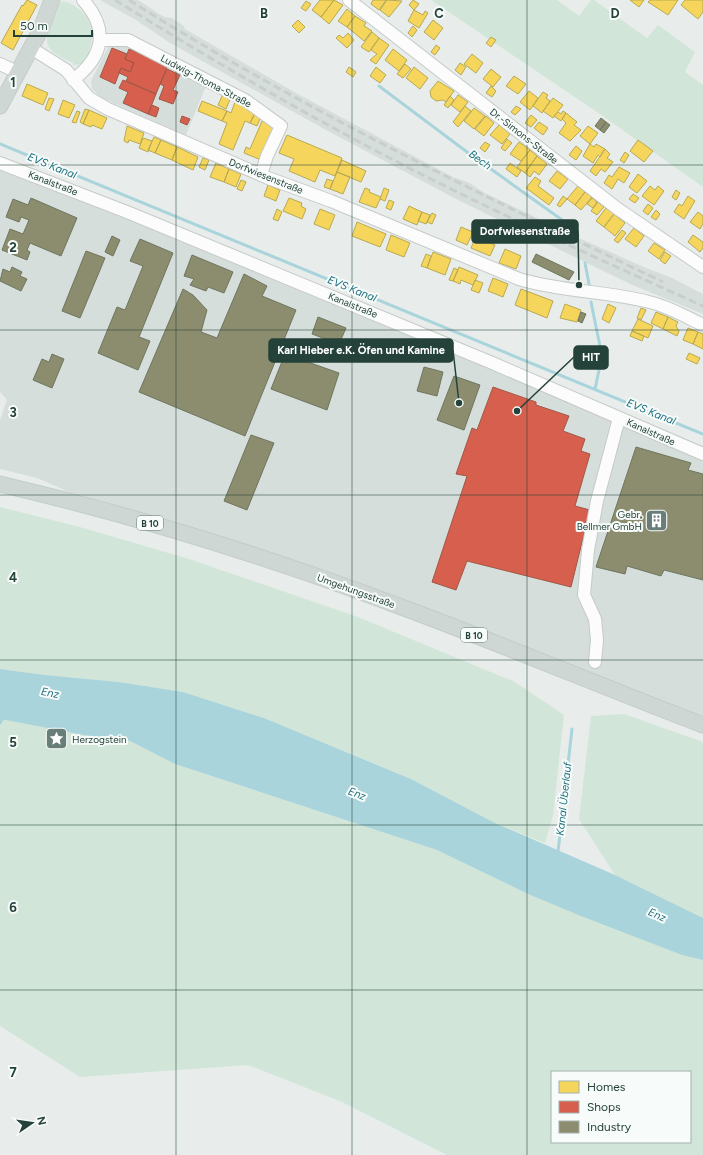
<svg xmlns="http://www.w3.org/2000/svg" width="703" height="1155" viewBox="0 0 703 1155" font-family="Figtree,sans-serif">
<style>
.built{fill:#d6dedb}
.green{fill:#d1e6d8;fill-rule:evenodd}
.water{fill:#a9d4db}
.homes{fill:#f6d55c;stroke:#b7a952}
.shops{fill:#d6604d;stroke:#a15747}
.industry{fill:#8c8c6e;stroke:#6d765e}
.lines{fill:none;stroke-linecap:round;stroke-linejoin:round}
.stream{stroke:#a9d4db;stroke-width:3}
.minor-casing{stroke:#c5cac8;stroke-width:14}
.major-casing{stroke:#c3ccc9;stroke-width:17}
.minor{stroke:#fcfcfc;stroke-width:12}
.major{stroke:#cfd7d5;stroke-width:15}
.rail{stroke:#c9cdcc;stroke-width:3;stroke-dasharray:8 4;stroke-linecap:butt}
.grid{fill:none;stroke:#24423a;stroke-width:1;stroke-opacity:0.55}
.labels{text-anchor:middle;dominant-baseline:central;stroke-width:4;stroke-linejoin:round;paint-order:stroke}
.shield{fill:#f7fbf9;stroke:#637a73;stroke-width:1}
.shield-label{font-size:9px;font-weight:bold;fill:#24423a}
.street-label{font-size:10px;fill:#24423a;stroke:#f7fbf9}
.poi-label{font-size:10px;fill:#24423a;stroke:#f7fbf9;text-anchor:end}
.water-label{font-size:11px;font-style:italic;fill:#1c6f80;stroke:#f7fbf9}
.grid-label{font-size:13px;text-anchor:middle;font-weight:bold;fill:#24423a;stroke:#f7fbf9;stroke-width:4;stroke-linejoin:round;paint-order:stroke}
.leader{fill:none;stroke:#24423a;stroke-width:1.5}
.callout-dot{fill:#24423a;stroke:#f7fbf9;stroke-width:1.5}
.callout{fill:#24423a;stroke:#24423a;stroke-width:1.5}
.callout-label{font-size:11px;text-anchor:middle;font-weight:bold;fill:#fff}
</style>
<rect width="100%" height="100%" fill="#e8edeb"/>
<!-- built -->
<path class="built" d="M 100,0 L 138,0 L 164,17 L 172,18 L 184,26 L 185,29 L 296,93 L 453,177 L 470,183 L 483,192 L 577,237 L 646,268 L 670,277 L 703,294 L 703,314 L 630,284 L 458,200 L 326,130 L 170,43 L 136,20 Z
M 110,43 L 129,46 L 206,86 L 186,135 L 100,97 L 92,89 L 91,81 Z
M 0,167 L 703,457 L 703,716 L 448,618 L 196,529 L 69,492 L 37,478 L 0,469 L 0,420 L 7,400 L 0,392 Z"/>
<!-- green -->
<path class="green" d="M 431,0 L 557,0 L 579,16 L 591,0 L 594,0 L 647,38 L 658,25 L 695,52 L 685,72 L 703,85 L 703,187 L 597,112 Z
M 63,1 C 86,8 98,27 89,51 L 91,53 C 87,61 83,65 73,65 L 73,63 C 32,46 49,36 60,4 Z
M 0,507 L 80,527 L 189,559 L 358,617 L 515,682 L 564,715 L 553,816 L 545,843 L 493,822 L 411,779 L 378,765 L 264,718 L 183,692 L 119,682 L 45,675 L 0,669 Z
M 624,714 L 703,742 L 703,918 L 615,875 L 579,819 L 591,716 Z
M 0,719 L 84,735 L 130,741 L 175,764 L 437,850 L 528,894 L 682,955 L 703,960 L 703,1155 L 447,1155 L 342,1102 L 248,1065 L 80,1077 L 0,1026 ZM 552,1072 L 690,1072 L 690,1142 L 552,1142 Z"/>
<!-- water -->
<path class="water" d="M 0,669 L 45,675 L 119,682 L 183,692 L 264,718 L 411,779 L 493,822 L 615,875 L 703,918 L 703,960 L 682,955 L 581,916 L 528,894 L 437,850 L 175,764 L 130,741 L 84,735 L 0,719 Z"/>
<!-- homes -->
<path class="homes" d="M 27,0 L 37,5 L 13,50 L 1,43 L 22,5 L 23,6 Z
M 320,0 L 334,0 L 321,17 L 312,10 Z
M 334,0 L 343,5 L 329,24 L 321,17 Z
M 373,0 L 386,0 L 379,10 L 371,4 Z
M 387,0 L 402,1 L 389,17 L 380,10 Z
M 413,0 L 419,4 L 414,10 L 409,5 Z
M 630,0 L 644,0 L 639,7 Z
M 650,0 L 678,0 L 668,15 L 648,2 Z
M 685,0 L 703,0 L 703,12 L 698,19 L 681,5 Z
M 306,1 L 311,4 L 306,11 L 301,8 Z
M 347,9 L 355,16 L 347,27 L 338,21 Z
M 414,10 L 423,15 L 425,11 L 428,13 L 419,28 L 408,21 Z
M 355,16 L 366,23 L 364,26 L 372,31 L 364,41 L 347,27 Z
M 298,20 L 305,27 L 299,33 L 292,26 Z
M 433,20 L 443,28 L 434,40 L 424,32 Z
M 413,26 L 417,30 L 412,37 L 408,33 Z
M 372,32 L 379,38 L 369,52 L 361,47 Z
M 348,33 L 354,40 L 347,48 L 336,38 L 339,35 L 343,38 Z
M 491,37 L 496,40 L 491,47 L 486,43 Z
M 379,38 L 389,45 L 376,64 L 370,60 L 377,54 L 371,50 Z
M 436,45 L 440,48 L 435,55 L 431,52 Z
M 393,49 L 407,60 L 399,71 L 385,60 Z
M 472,54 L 483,63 L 476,73 L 464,64 Z
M 460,63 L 466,67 L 461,75 L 455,70 Z
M 405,64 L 411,69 L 403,78 L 397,74 Z
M 349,67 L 356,72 L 353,77 L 346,72 Z
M 376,67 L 386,75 L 380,83 L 370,76 Z
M 414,67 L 428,78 L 420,89 L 406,78 Z
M 491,69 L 501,77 L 493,87 L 483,79 Z
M 514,76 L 526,84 L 518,94 L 506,86 Z
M 438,81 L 454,91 L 446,102 L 443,100 L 436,101 L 431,97 L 430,91 Z
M 27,84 L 48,93 L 43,105 L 22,96 Z
M 491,86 L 496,91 L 492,97 L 486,93 Z
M 529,91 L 538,98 L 530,110 L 520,102 Z
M 543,92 L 548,95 L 546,98 L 550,101 L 542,113 L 533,106 Z
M 223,94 L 231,97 L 226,109 L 218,105 Z
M 458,95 L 468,102 L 460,112 L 451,105 Z
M 450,96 L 454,100 L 448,108 L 444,105 Z
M 49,98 L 54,99 L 49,111 L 45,109 Z
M 553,98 L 563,105 L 553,118 L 543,111 Z
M 63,100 L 75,105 L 69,118 L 58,114 Z
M 202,101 L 227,111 L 222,121 L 198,111 Z
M 235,102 L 256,111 L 250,123 L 245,121 L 233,150 L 219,144 L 227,123 L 222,121 L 227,111 L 231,113 Z
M 465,106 L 471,111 L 458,127 L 453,122 Z
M 516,106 L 521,109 L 515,115 L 511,112 Z
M 474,108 L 485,116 L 474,129 L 464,121 Z
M 85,109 L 89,110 L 83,124 L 80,122 Z
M 89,110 L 107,118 L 102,129 L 92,125 L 91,127 L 83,124 Z
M 77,111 L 80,112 L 76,123 L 72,122 Z
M 256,111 L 262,114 L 257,126 L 250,123 Z
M 563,111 L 566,113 L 561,121 L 554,116 L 558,112 L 561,114 Z
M 566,113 L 577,122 L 574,125 L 581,130 L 570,141 L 559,133 L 566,123 L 562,119 Z
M 531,115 L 537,120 L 531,127 L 525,123 Z
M 486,116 L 494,123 L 484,136 L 475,129 Z
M 262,121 L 275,126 L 261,160 L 244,153 L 246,147 L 250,149 Z
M 539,122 L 548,128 L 543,135 L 534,128 Z
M 499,125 L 510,134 L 502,144 L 490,135 Z
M 127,126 L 144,133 L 140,144 L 129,140 L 128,143 L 124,141 Z
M 588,126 L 598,133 L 590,144 L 580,136 Z
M 287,135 L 342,158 L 335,176 L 320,170 L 315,182 L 289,171 L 294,159 L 279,153 Z
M 154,137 L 161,140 L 155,153 L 148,150 Z
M 143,138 L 152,141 L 148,152 L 139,148 Z
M 507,139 L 512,143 L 505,151 L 501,148 Z
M 161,140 L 177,147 L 172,160 L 155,153 Z
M 638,140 L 653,151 L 644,162 L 630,151 Z
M 485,142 L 490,145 L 485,152 L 480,148 Z
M 519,142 L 530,150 L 521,161 L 510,154 Z
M 590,144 L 594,147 L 596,144 L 605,149 L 600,157 L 598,155 L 593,163 L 583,156 Z
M 576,146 L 582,151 L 576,160 L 569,155 Z
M 177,147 L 198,157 L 193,170 L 172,160 Z
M 605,149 L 610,154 L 607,158 L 613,162 L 605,172 L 601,169 L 596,176 L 590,171 Z
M 530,150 L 537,156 L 525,173 L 517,167 Z
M 625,152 L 629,155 L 624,163 L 620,160 Z
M 537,156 L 547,164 L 539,175 L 534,171 L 530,177 L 525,173 Z
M 203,158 L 209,160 L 205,170 L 199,167 Z
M 342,160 L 366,171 L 361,182 L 337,172 Z
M 216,163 L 229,169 L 224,182 L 210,177 Z
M 510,163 L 521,171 L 517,177 L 506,169 Z
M 619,167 L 630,173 L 624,183 L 618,179 L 612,189 L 604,183 L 609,175 L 612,177 Z
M 229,169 L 241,174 L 236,187 L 224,182 Z
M 557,171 L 568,179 L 560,189 L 549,181 Z
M 337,172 L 350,177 L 343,194 L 330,189 Z
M 638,174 L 647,181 L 637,193 L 629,187 Z
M 535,177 L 541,181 L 538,186 L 554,198 L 549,205 L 526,188 Z
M 327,179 L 333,181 L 330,189 L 324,187 Z
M 241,180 L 246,182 L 242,191 L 237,189 Z
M 268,185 L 280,190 L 276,201 L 264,196 Z
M 578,186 L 585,192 L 575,205 L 567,199 Z
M 650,186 L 655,190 L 658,186 L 664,191 L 654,205 L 642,196 Z
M 365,188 L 370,190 L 369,192 L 381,197 L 376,208 L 359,202 Z
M 384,188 L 389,190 L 385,201 L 380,199 Z
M 676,190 L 680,193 L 676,200 L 672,197 Z
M 585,192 L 592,197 L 581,210 L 575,205 Z
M 633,194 L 639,198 L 635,203 L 629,199 Z
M 563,196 L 567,199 L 560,207 L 557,205 Z
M 688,196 L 695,201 L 684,219 L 674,212 L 679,204 L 682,206 Z
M 289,198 L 302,203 L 301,206 L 306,209 L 302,219 L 283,211 Z
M 592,198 L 597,202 L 593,208 L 587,204 Z
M 389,200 L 394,202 L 391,210 L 386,208 Z
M 598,202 L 604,207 L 597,215 L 591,211 Z
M 648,204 L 653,208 L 648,215 L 643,211 Z
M 409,206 L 422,212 L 417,225 L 403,219 Z
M 606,208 L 614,214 L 604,227 L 596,221 Z
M 277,209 L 282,212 L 278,221 L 273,219 Z
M 320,209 L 335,215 L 329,230 L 314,224 Z
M 656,210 L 660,214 L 656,220 L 651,217 Z
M 422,212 L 430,215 L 426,224 L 418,221 Z
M 698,212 L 703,216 L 703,224 L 700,229 L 690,222 Z
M 432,213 L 436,215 L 432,224 L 427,222 Z
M 614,214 L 625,223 L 615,236 L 604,227 Z
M 357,222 L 386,234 L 380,247 L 352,236 Z
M 461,227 L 473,232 L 467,245 L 456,240 Z
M 634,228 L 644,236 L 636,247 L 625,239 Z
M 622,230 L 626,233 L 618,243 L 614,240 Z
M 477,233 L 487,237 L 486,241 L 495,245 L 490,256 L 471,248 Z
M 391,235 L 410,243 L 404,257 L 386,250 Z
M 693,235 L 703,242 L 703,248 L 700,252 L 688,242 Z
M 654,243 L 665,250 L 659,259 L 648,251 Z
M 505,249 L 521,256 L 516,269 L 499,263 Z
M 433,252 L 451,259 L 445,275 L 427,268 Z
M 665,252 L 671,256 L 665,264 L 660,260 Z
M 426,254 L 431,256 L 427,268 L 421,266 Z
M 459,267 L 478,275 L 473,285 L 461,280 L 460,284 L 453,281 Z
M 454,268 L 458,270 L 453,281 L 449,280 Z
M 493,278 L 508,284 L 503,297 L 488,291 Z
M 475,280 L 483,283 L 479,293 L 471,290 Z
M 521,289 L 553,301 L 547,318 L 515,305 Z
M 565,304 L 581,310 L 577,322 L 560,318 Z
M 608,304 L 616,308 L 609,323 L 602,319 Z
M 641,308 L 646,310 L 641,320 L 637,318 Z
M 656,312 L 668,317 L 663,329 L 651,323 Z
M 668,317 L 678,322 L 676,326 L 679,331 L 677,336 L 663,329 Z
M 638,319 L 653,326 L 648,338 L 632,331 Z
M 688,328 L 698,332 L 693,344 L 683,340 Z
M 632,331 L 644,336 L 642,341 L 630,336 Z
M 698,332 L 703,334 L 703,349 L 693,344 Z
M 689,353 L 700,358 L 697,364 L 686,359 Z"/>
<!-- shops -->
<path class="shops" d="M 112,48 L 127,54 L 125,59 L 134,63 L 130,72 L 121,68 L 115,84 L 100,77 Z
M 129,49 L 168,65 L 156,94 L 126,81 L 128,77 L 119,73 L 121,68 L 130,72 L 134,63 L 125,59 Z
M 167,69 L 180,75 L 173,90 L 178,92 L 173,104 L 159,99 L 164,86 L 160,84 Z
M 123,80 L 156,94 L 148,114 L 123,103 L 128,92 L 119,88 Z
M 152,105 L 159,108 L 156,117 L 148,114 Z
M 182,116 L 190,119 L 187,125 L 180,122 Z
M 493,387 L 536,402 L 536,405 L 569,416 L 563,431 L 585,439 L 581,451 L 590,454 L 575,506 L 590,510 L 571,587 L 467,561 L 456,590 L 432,582 L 467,476 L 456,474 L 472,428 L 477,430 Z"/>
<!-- industry -->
<path class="industry" d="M 601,118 L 606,122 L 600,130 L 595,126 Z
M 606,122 L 610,125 L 604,133 L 600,130 Z
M 31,198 L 77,218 L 61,256 L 30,243 L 27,250 L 30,252 L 27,260 L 2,250 L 10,229 L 23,234 L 29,220 L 21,217 L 19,222 L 6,217 L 13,199 L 28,205 Z
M 112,236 L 120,240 L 113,256 L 105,252 Z
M 140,239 L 173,253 L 139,337 L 150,341 L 138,370 L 98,353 L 117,307 L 125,310 L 143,266 L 130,261 Z
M 86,251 L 105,258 L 80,318 L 62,311 Z
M 536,254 L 574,272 L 569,280 L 532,262 Z
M 192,255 L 233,272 L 224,293 L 208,287 L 206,291 L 190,285 L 194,279 L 184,276 Z
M 12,267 L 22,272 L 20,276 L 27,279 L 21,291 L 0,281 L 3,269 L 10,272 Z
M 244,274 L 267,286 L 262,296 L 296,310 L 245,436 L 139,392 L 183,289 L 193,295 L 207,310 L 201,332 L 217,338 Z
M 581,312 L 586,314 L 582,323 L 578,321 Z
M 318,317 L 346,328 L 339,344 L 312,334 Z
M 52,354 L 64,359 L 52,388 L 33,380 L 42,359 L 49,362 Z
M 285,354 L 339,373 L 327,410 L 271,389 Z
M 424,367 L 443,372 L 437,396 L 417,391 Z
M 454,376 L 480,385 L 464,430 L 437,420 Z
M 251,435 L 274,443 L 247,510 L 224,501 Z
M 636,447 L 691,463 L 688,470 L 703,474 L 703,580 L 664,570 L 661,576 L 627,566 L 625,574 L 596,567 Z"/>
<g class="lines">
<!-- stream -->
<path class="stream" d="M 379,86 L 467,152 L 565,222 L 578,236
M 0,144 L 703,434
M 585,263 L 590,289
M 591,302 L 602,356 L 595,389
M 0,723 L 4,716
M 558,852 L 572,729"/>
<defs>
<path id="minor" d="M 349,0 L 618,209 L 703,267
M 100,40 L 128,40 L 245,100 L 281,126 L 267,156 L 261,175
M 31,48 L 66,70 L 89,98 L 108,109 L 268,178 L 331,201 L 519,279 C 562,292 607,291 649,302 C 668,306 686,317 703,325
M 0,64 L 17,72
M 73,80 C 103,57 110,30 83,0
M 0,163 L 127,212 L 490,362 L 703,454
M 595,662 L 597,640 L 595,619 L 584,595 L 588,550 L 597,501 L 619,418"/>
<path id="major" d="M 0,106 L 41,29 L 52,0
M 0,484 C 137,516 272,558 404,608 C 504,645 603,687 703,725"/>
</defs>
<!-- minor casing -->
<use href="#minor" class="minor-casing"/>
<!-- major casing -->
<use href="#major" class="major-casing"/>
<!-- minor -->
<use href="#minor" class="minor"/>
<!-- major -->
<use href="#major" class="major"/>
<!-- rail -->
<path class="rail" d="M 115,0 C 218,64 323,125 431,179 C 521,224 612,265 703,306
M 129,0 C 300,108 482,195 663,282"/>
</g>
<!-- grid -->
<path class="grid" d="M 176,0 L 176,1155M 352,0 L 352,1155M 527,0 L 527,1155M 0,165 L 703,165M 0,330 L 703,330M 0,495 L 703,495M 0,660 L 703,660M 0,825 L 703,825M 0,990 L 703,990"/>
<!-- icons -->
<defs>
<symbol id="building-square" viewBox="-11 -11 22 22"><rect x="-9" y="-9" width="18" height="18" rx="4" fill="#697e78" stroke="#f7fbf9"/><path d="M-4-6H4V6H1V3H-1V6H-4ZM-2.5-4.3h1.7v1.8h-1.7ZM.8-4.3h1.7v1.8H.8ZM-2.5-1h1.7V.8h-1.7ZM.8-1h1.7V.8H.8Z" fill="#fff"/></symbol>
<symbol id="sight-square" viewBox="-11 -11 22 22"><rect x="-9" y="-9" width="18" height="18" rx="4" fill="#697e78" stroke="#f7fbf9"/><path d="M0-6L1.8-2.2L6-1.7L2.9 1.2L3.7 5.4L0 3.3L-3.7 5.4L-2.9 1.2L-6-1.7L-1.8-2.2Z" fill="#fff"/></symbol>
</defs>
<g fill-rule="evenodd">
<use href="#building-square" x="644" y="508" width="25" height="25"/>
<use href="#sight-square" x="44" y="726" width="25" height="25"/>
</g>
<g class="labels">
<!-- shield labels -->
<g class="shield">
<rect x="137" y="516" width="26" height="14" rx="3"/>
<rect x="461" y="628" width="26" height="14" rx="3"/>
</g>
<g class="shield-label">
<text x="150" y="523">B 10</text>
<text x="474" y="635">B 10</text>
</g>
<!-- street labels -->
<g class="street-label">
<text transform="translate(206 81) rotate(28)">Ludwig-Thoma-Straße</text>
<text transform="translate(524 136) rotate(38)">Dr.-Simons-Straße</text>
<text transform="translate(266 176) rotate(22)">Dorfwiesenstraße</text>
<text transform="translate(53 183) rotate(21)">Kanalstraße</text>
<text transform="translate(353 305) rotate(22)">Kanalstraße</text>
<text transform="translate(651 432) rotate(24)">Kanalstraße</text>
<text transform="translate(356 591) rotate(20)">Umgehungsstraße</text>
</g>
<!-- poi labels -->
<g class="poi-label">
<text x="642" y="514">Gebr.<tspan x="642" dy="12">Bellmer GmbH</tspan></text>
<text x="72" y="739" text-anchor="start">Herzogstein</text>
</g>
<!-- water labels -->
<g class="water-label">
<text transform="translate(480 160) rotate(36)">Bech</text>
<text transform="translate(52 166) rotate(22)">EVS Kanal</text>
<text transform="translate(352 289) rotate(22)">EVS Kanal</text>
<text transform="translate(651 412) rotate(22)">EVS Kanal</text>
<text transform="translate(50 693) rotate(11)">Enz</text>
<text transform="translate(357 794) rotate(21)">Enz</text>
<text transform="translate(564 799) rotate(-84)">Kanal Überlauf</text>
<text transform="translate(657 915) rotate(24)">Enz</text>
</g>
</g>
<g class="grid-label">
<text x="264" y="18">B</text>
<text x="439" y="18">C</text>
<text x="615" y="18">D</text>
<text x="13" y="87">1</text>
<text x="13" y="252">2</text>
<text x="13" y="417">3</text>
<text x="13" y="582">4</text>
<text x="13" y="747">5</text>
<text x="13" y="912">6</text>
<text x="13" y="1077">7</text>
</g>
<!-- callouts -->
<path class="leader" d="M579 285L578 231M459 403L453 350M517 411L574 357"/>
<g class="callout-dot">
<circle cx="579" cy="285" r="4"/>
<circle cx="459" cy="403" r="4"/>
<circle cx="517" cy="411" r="4"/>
</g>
<g class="callout">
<rect x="472" y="220" width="106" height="23" rx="4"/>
<rect x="269" y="339" width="184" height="23" rx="4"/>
<rect x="574" y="346" width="34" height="23" rx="4"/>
</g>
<g class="callout-label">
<text x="525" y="235">Dorfwiesenstraße</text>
<text x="361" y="354">Karl Hieber e.K. Öfen und Kamine</text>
<text x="591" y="361">HIT</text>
</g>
<!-- legend -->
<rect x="551" y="1071" width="140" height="72" fill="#f7fbf9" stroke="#a3b1ad"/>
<rect x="559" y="1081" width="20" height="12" fill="#f6d55c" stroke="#a3b1ad"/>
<text x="587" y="1091" font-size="12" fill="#24423a">Homes</text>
<rect x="559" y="1101" width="20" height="12" fill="#d6604d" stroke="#a3b1ad"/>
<text x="587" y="1111" font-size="12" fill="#24423a">Shops</text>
<rect x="559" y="1121" width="20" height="12" fill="#8c8c6e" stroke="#a3b1ad"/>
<text x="587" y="1131" font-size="12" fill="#24423a">Industry</text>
<!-- north arrow -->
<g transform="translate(32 1123) rotate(77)" stroke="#f7fbf9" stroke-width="3" paint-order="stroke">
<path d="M0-3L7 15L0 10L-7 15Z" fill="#24423a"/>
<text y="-6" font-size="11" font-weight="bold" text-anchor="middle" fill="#24423a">N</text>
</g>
<!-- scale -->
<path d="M14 30v6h78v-6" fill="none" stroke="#24423a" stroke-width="2"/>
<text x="20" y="30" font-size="12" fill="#24423a" stroke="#f7fbf9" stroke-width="3" paint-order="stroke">50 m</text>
</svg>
